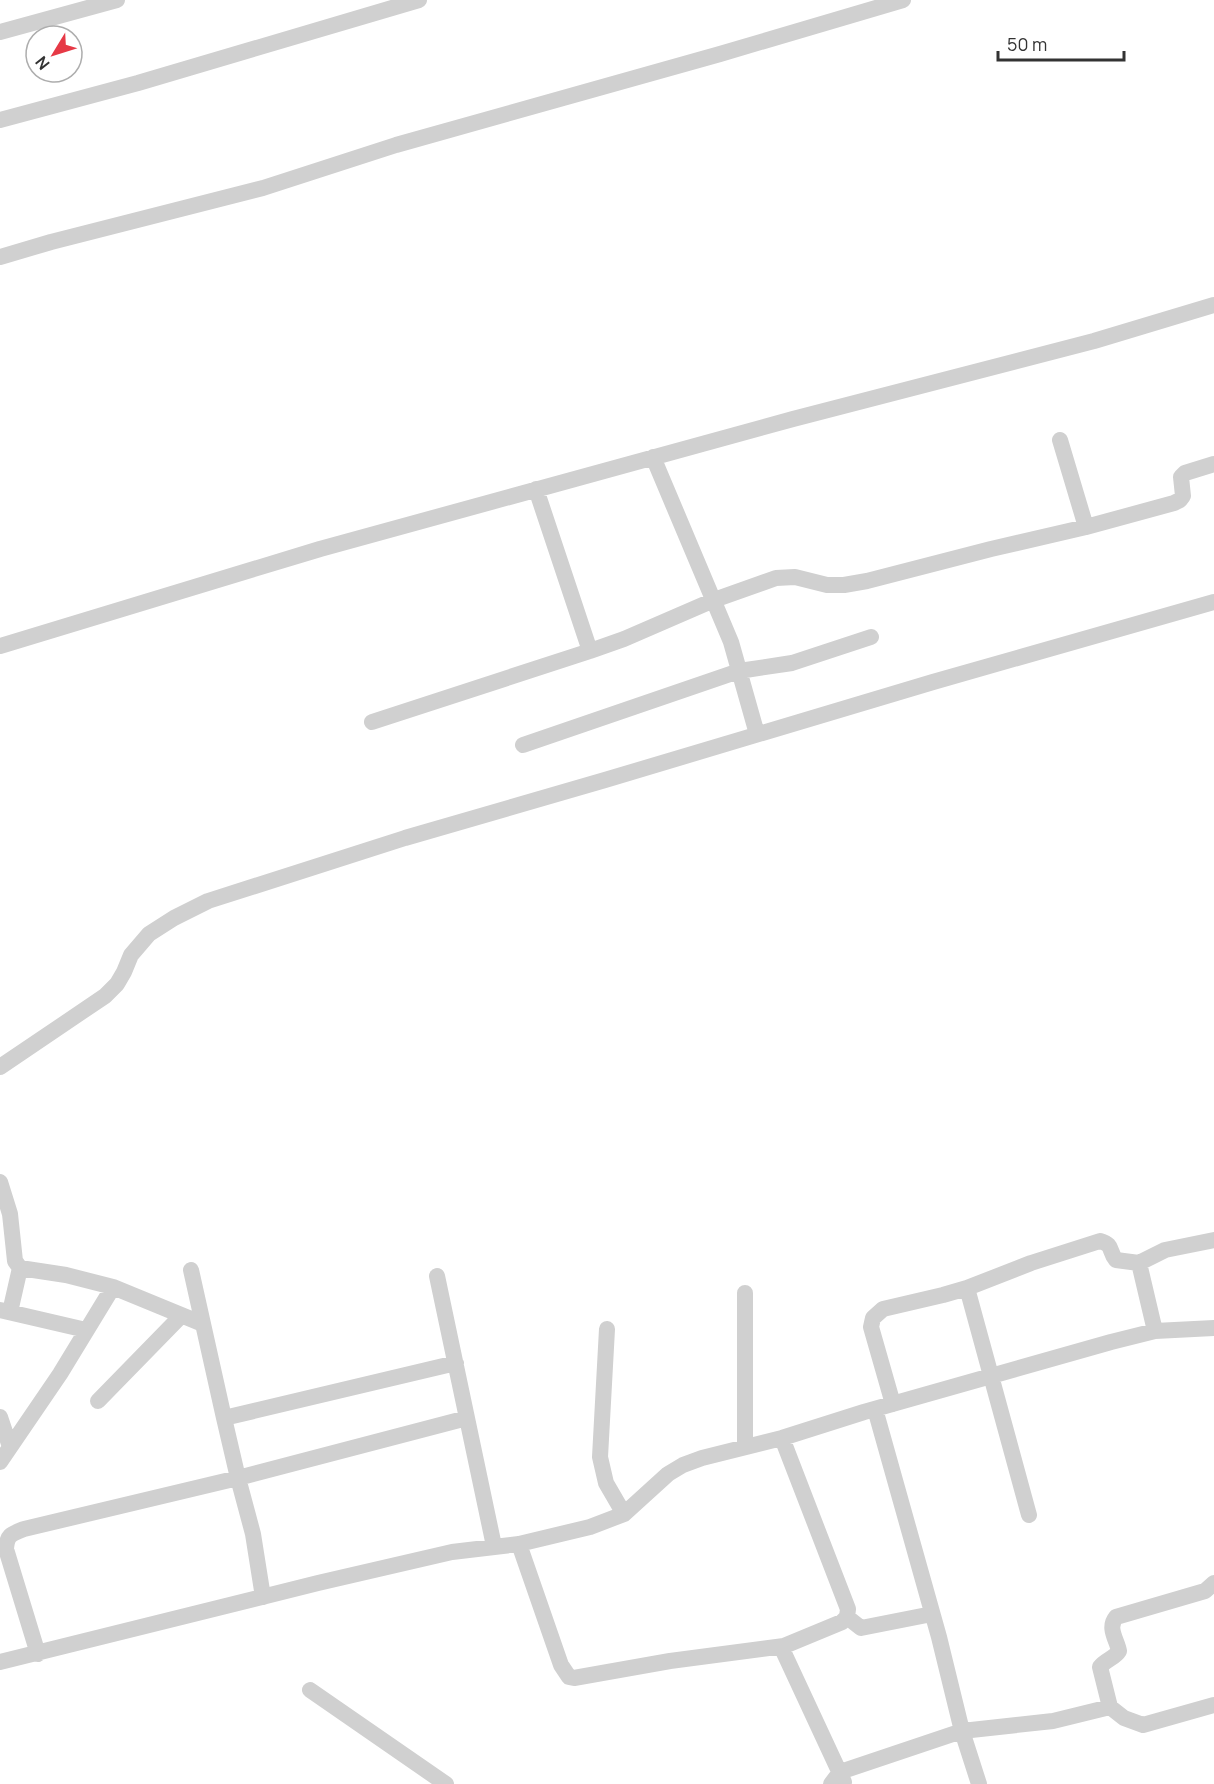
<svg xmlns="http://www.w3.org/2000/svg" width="1214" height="1784" viewBox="0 0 1214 1784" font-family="Manrope,sans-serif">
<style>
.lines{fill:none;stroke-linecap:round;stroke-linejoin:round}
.minor{stroke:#d0d0d0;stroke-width:16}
</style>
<rect width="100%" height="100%" fill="#fff"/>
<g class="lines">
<!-- minor -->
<path class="minor" d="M 0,32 L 117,0
M 0,120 L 138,83 L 419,0
M 0,257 L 51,242 L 263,188 L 396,145 L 720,54 L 903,0
M 1060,440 L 1086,527
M 653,457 L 731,642 L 757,734
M 536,489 L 590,651
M 0,646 L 320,549 L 793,419 L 1094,341 L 1214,305
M 372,722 L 590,651 L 624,639 L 714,600 L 776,578 L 795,577 L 827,585 L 844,585 L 867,581 L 991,549 L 1086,527 L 1174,503 L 1180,500 L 1183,496 L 1181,477 L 1185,473 L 1214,464
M 523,745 L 739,671 L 792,663 L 871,637
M 0,1067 L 105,996 L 117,984 L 124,972 L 131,955 L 149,934 L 174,918 L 208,901 L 405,838 L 605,780 L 933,682 L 1214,602
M 0,1182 L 10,1214 L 15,1261 L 20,1268 L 66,1275 L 113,1287 L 203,1324
M 191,1270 L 224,1418
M 437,1276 L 494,1546
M 967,1288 L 1029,1515
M 745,1293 L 745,1447
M 0,1310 L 86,1330
M 10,1312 L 20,1268
M 607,1329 L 600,1457 L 606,1483 L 624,1514
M 1155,1331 L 1139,1263 L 1165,1250 L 1214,1240
M 98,1401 L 181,1316
M 893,1404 L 871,1327 L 873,1318 L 883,1309 L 943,1295 L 967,1288 L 1031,1263 L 1100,1241 C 1114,1245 1108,1250 1116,1260 L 1139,1263
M 875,1409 L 939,1637 L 962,1731 L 979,1784
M 0,1417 L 10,1447
M 0,1462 L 60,1374 L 113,1287
M 519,1544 L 561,1665 L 569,1677 L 574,1678 L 670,1661 L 784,1646 L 842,1622 L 847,1617 L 848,1609 L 782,1438
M 263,1597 L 253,1534 L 238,1478 L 224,1418 L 456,1363
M 847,1617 L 861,1628 L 932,1614
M 784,1646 L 784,1653 L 844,1782
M 38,1654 L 6,1549 C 7,1535 11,1534 24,1529 L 238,1478 L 467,1418
M 0,1662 L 318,1583 L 452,1552 L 519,1544 L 590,1527 L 624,1514 L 668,1474 L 683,1465 L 702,1458 L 782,1438 L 864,1412 L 1111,1342 L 1155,1331 L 1214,1328
M 310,1690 L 446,1784
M 1110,1707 L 1124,1718 L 1143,1725 L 1214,1705
M 831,1784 L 840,1772 L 962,1731 L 1053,1721 L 1110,1707 L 1100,1667 C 1105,1660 1115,1658 1119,1651 C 1117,1640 1107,1628 1116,1617 L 1205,1591 L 1214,1583"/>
</g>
<!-- north arrow -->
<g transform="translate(54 54) rotate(232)"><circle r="28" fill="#ffffff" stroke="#adadad" stroke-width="1.5"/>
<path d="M0-4.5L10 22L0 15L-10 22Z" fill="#e63946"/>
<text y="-9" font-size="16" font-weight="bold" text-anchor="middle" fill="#333333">N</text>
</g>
<!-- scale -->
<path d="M998 51v9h126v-9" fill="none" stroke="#333333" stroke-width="3"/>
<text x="1007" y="51" font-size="18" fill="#333333" stroke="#ffffff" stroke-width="4.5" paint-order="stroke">50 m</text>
</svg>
